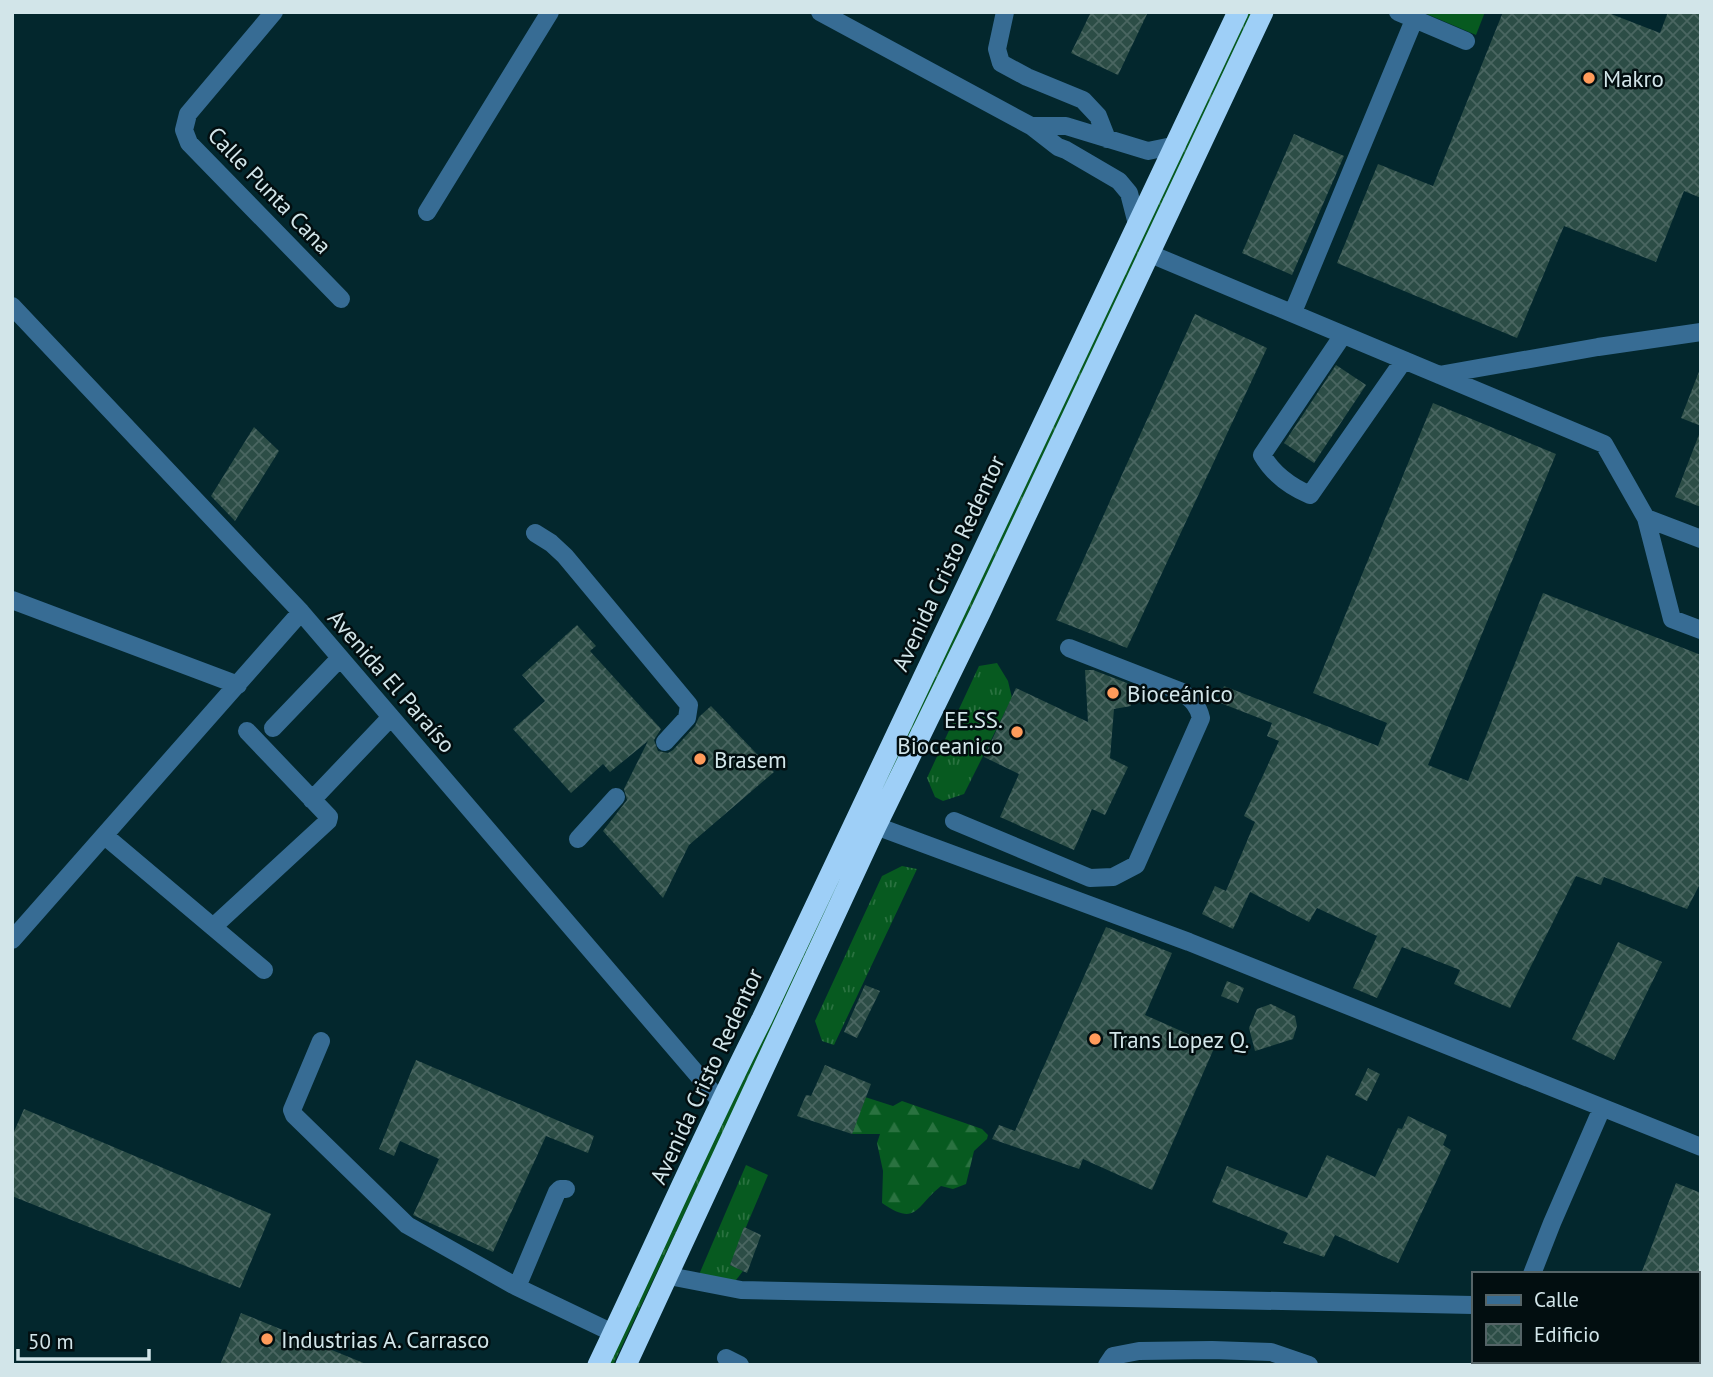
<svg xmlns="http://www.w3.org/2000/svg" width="1713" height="1377" viewBox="0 0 1713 1377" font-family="'PT Sans',sans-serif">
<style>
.grass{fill:url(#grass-tufts)}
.forest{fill:url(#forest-firs)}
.garden{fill:#075a20}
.building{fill:url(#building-cross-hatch)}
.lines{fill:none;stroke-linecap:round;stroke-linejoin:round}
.minor{stroke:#376c94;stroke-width:18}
.highway{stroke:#9ecff7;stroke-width:21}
.poi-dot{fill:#ff9b5b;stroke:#020e10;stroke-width:2.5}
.labels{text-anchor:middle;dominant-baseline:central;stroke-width:5;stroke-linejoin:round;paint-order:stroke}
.poi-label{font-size:23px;fill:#d2e5e9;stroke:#020e10;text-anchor:start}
.street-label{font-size:23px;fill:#d2e5e9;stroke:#020e10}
</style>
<defs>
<pattern id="grass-tufts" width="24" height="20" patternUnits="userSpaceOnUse" patternTransform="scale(1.75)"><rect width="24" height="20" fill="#075a20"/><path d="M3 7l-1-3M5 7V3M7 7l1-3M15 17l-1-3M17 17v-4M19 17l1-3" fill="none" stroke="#2a7240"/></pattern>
<pattern id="forest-firs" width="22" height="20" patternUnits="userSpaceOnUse" patternTransform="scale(1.75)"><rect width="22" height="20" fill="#075a20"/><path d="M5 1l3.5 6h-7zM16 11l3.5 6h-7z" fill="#2a7240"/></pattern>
<pattern id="building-cross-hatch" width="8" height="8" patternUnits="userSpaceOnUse" patternTransform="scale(1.75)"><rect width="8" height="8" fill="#2c4d46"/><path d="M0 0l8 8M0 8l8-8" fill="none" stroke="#4a6661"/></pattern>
</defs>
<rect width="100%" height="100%" fill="#03272d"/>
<!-- grass -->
<path class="grass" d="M 1246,12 L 1252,12 L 1176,174 L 613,1365 L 608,1365 Z
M 997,663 L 1008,681 L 1012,698 L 964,794 L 943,801 L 935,797 L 927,778 L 979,666 Z
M 902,866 L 917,869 L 834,1045 L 822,1041 L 815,1021 L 882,876 Z
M 746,1165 L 768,1175 L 730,1265 L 743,1271 L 733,1284 L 698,1277 Z"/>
<!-- forest -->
<path class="forest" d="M 865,1097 L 893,1106 L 902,1101 L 982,1129 L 988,1135 L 987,1139 L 974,1151 L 966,1184 L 953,1189 L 941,1186 C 915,1207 917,1227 882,1203 L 883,1171 L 877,1143 L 880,1134 L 852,1134 Z"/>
<!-- garden -->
<path class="garden" d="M 1422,12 L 1485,12 L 1476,35 Z"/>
<!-- building -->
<path class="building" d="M 1091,12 L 1148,12 L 1118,75 L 1071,53 Z
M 1503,12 L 1606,12 L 1660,33 L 1668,12 L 1701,12 L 1701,198 L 1684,191 L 1656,262 L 1564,226 L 1517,338 L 1337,263 L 1378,164 L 1433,186 Z
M 1294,134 L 1344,156 L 1292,275 L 1242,253 Z
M 1195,314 L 1267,348 L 1127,648 L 1056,620 Z
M 1336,365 L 1366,385 L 1314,463 L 1284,443 Z
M 1700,369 L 1701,369 L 1701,426 L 1681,418 Z
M 1433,403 L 1556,454 L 1428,765 L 1468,781 L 1543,593 L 1701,655 L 1701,882 L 1687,909 L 1604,877 L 1601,885 L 1576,876 L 1510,1008 L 1454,984 L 1460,970 L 1402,947 L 1377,998 L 1353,988 L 1377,936 L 1317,908 L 1309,922 L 1250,892 L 1233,929 L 1202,914 L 1215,886 L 1226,891 L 1255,822 L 1244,816 L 1279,741 L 1267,736 L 1272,723 L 1218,702 L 1224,686 L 1378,746 L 1387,723 L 1313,693 Z
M 254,427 L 279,451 L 235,521 L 211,496 Z
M 1700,432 L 1701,432 L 1701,507 L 1675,497 Z
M 577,625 L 596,646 L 590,651 L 661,729 L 654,740 L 658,751 L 668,753 L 673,750 L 695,726 L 699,717 L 711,706 L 774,772 L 689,845 L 663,898 L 603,831 L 627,800 L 624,789 L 648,741 L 610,772 L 603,764 L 571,793 L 513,729 L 545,701 L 522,675 Z
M 1085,670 L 1093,670 L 1127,683 L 1131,706 L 1114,709 L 1110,758 L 1128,767 L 1105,815 L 1092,809 L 1074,850 L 1000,817 L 1019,774 L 984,757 L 1016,688 L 1088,722 Z
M 1106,927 L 1172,953 L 1145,1015 L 1215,1046 L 1152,1190 L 1083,1159 L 1079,1169 L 992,1139 L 999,1125 L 1015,1131 Z
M 1618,942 L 1662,962 L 1614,1060 L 1572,1039 Z
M 1227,981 L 1244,988 L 1238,1003 L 1221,996 Z
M 865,985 L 880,991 L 857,1038 L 844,1032 Z
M 1271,1004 L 1295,1016 L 1297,1026 L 1293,1039 L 1255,1051 L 1249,1028 L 1257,1009 Z
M 416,1060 L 594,1136 L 588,1153 L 546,1136 L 493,1252 L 413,1215 L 439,1159 L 400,1141 L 394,1156 L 379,1149 Z
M 825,1065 L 871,1084 L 852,1134 L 797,1116 L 806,1095 L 811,1096 Z
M 1368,1068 L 1380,1074 L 1367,1101 L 1355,1095 Z
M 24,1109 L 271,1214 L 240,1288 L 12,1196 L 12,1136 Z
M 1408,1116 L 1447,1135 L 1443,1145 L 1451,1150 L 1398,1263 L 1335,1235 L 1324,1257 L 1283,1243 L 1288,1233 L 1212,1202 L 1227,1166 L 1307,1198 L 1327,1155 L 1375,1177 L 1398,1128 L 1402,1129 Z
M 1676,1183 L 1701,1193 L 1701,1274 L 1641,1274 Z
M 744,1227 L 761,1235 L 747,1273 L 730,1265 Z
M 241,1313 L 366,1364 L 366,1365 L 220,1365 Z"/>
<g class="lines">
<!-- minor -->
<path class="minor" d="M 274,12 L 188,114 L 184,130 L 189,143 L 341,299
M 820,12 L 1031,126 L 1058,147 L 1066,150 L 1119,181 L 1129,193 L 1137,224
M 1005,12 L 997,49 L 1001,63 L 1027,77 L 1083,100 L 1098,116 L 1107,139
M 1398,12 L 1466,41
M 1031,126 L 1066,126 L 1148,151 L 1177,145
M 427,212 L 550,12
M 1148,253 L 1604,444 L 1646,518 L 1672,619 L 1701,630
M 12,306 L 301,612 L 720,1101
M 1293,312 L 1414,20
M 1343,335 L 1262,455 C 1273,474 1289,486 1310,495 L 1404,360
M 1439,375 L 1598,347 L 1701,332
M 1646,518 L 1701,539
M 535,533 L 551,543 L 565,556 L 689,705 L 687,718 L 665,742
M 12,600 L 238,685
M 273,728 L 340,658
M 312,800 L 391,717
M 954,821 L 1090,878 L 1113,877 L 1136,865 L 1201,718 C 1198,705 1192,700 1182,692 L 1069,648
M 876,826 L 1189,942 L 1701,1147
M 105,836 L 264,970
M 578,839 L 616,797
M 213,927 L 328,821 L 329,817 L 247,731
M 12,940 L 301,612
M 321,1041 L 292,1110 L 294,1115 L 407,1225 L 517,1287
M 566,1189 L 560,1189 L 557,1192 L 517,1287 L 613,1333
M 1532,1274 L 1552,1223 L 1602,1108
M 669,1276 L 741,1290 L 1473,1305
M 1697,1306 L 1701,1307
M 726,1358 L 740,1365
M 1573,1361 L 1583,1365
M 1107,1365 L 1113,1356 L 1139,1351 L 1212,1350 L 1271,1352 L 1309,1365
M 1501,1365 L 1502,1361"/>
<!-- highway -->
<path class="highway" d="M 598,1365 C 653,1250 704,1133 762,1019 L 1238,12
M 626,1365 L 876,826 L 980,613 L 1263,12"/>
</g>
<!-- markers -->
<g class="poi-dot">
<circle cx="1589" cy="78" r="7"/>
<circle cx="1113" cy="693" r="7"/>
<circle cx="1017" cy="732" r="7"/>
<circle cx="700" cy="759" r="7"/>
<circle cx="1095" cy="1039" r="7"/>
<circle cx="267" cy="1339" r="7"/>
</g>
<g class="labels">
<!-- poi labels -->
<g class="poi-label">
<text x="1603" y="78">Makro</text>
<text x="1127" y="693">Bioceánico</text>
<text x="1003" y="719" text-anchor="end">EE.SS.<tspan x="1003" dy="26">Bioceanico</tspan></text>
<text x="714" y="759">Brasem</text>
<text x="1109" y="1039">Trans Lopez Q.</text>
<text x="281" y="1339">Industrias A. Carrasco</text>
</g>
<!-- street labels -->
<g class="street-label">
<text transform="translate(270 190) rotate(46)">Calle Punta Cana</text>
<text transform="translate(948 563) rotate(-65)">Avenida Cristo Redentor</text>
<text transform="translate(392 681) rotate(49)">Avenida El Paraíso</text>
<text transform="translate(706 1076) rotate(-65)">Avenida Cristo Redentor</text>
</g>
</g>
<!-- border -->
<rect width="1713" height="1377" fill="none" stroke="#d2e5e9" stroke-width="28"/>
<!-- legend -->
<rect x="1472" y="1272" width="228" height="91" fill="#020e10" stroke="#556467" stroke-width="2"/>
<rect x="1486" y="1295" width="35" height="10" fill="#376c94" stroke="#556467" stroke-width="2"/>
<text x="1534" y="1307" font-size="21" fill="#d2e5e9">Calle</text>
<rect x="1486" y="1324" width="35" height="21" fill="url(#building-cross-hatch)" stroke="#556467" stroke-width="2"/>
<text x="1534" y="1342" font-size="21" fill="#d2e5e9">Edificio</text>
<!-- scale -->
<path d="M18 1349v10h131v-10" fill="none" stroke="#d2e5e9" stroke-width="3.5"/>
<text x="28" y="1349" font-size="21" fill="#d2e5e9" stroke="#020e10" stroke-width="5" paint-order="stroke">50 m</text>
</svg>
